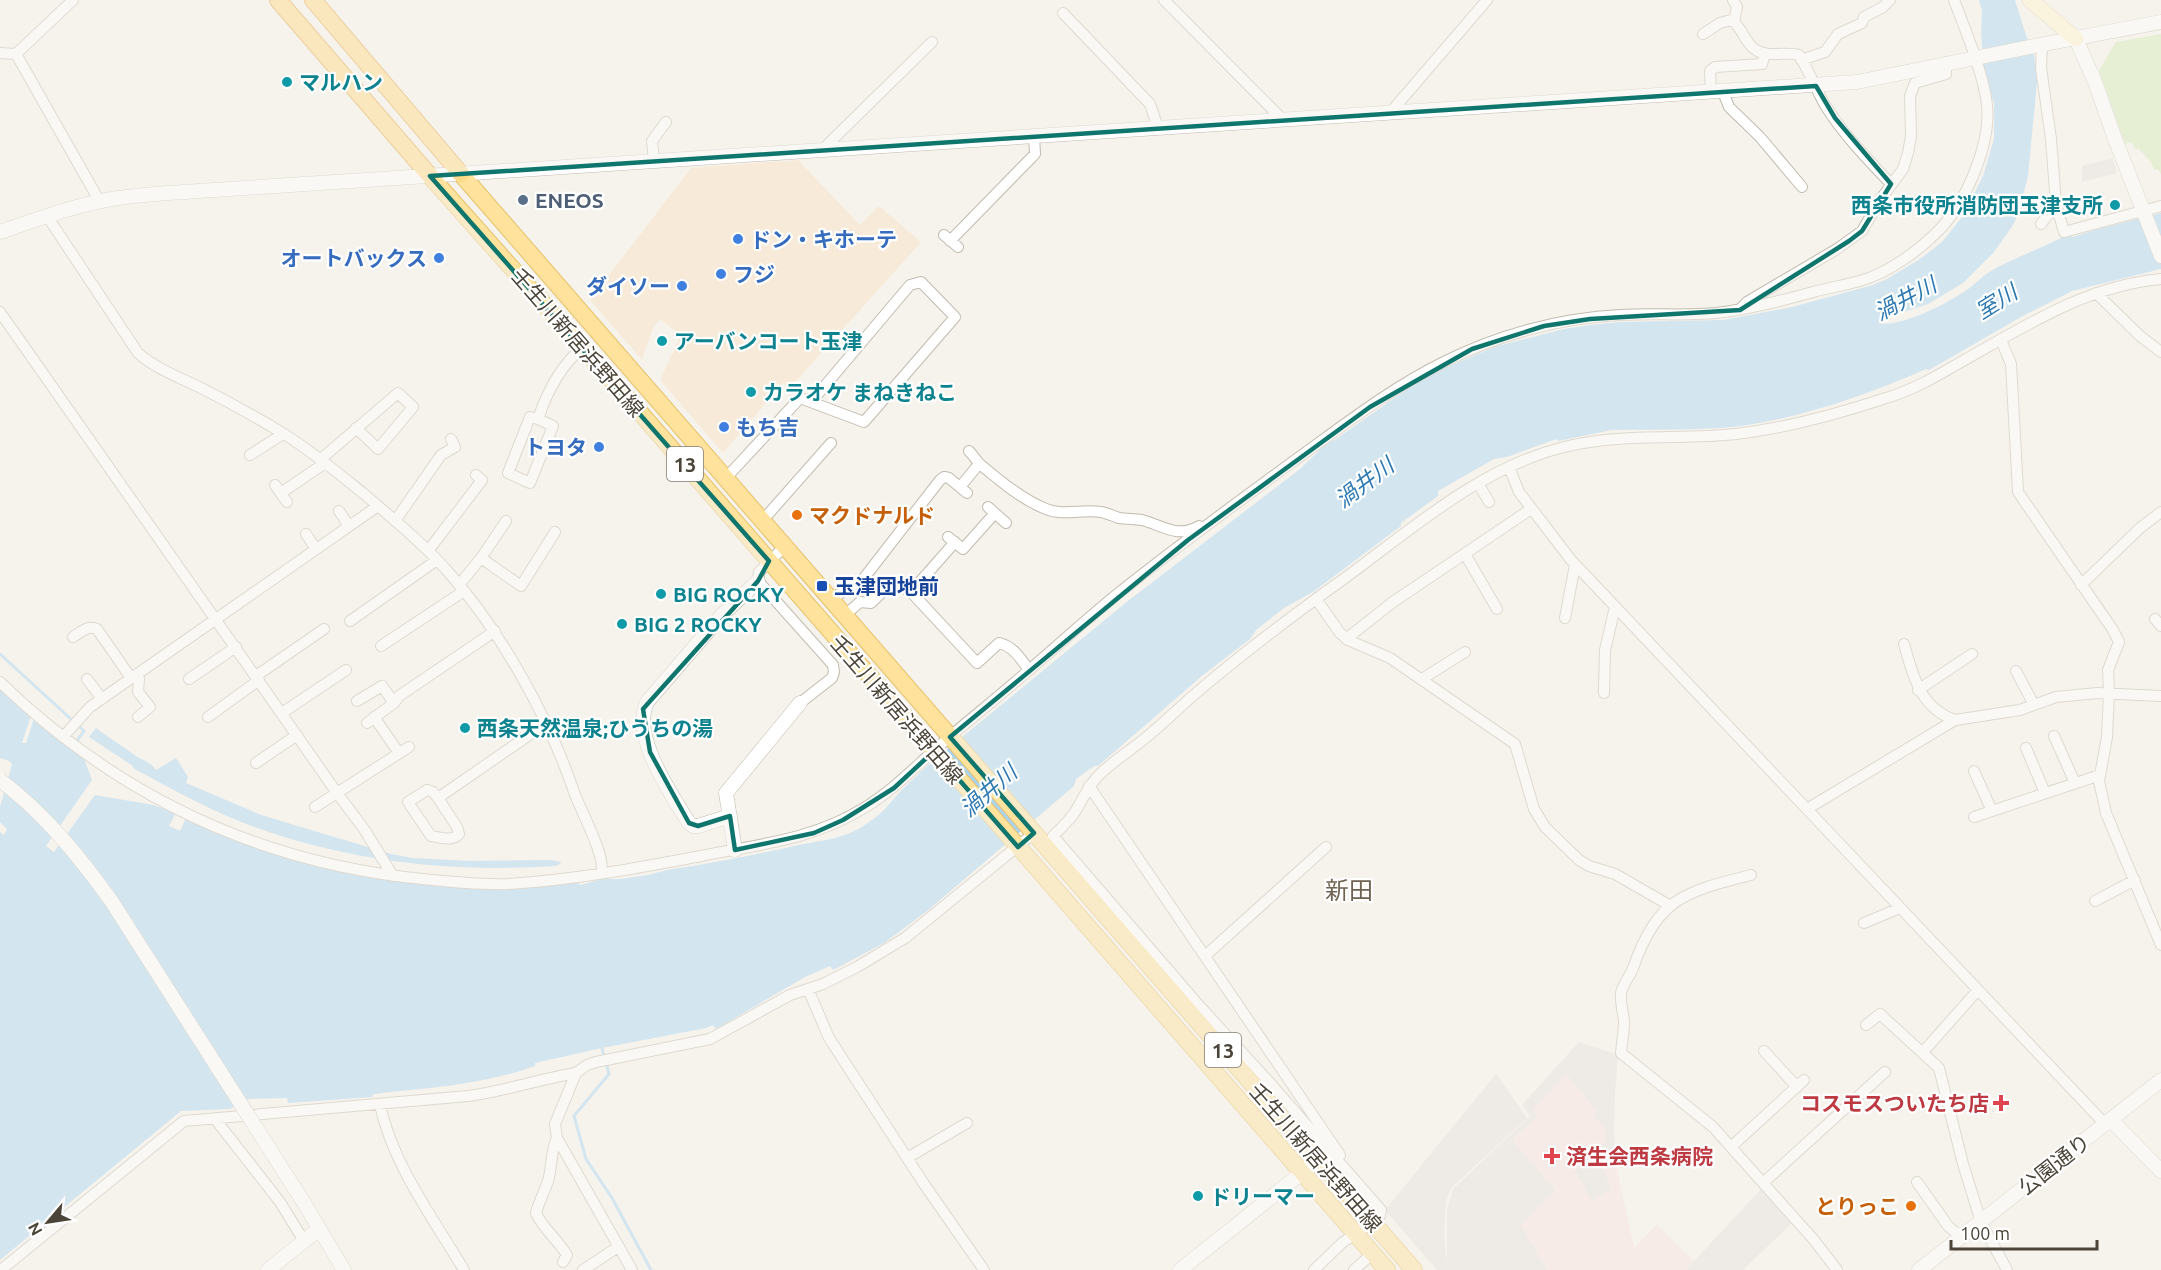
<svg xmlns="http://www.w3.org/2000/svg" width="2161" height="1270" viewBox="0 0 2161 1270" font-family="Ubuntu,'Noto Sans JP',sans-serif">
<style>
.commercial{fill:#f7ead8}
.medical{fill:#f6e3e0}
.green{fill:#d2eab5}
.parking{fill:#e5e3e0}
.water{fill:#a9d4f2}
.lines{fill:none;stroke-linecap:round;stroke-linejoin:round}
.stream{stroke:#a9d4f2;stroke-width:3}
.minor-casing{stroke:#c2bbae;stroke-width:12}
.tertiary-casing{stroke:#c2bbae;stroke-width:15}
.secondary-casing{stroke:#d6c79b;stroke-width:16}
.primary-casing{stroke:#e6c16a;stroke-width:18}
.trunk-casing{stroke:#e0a43c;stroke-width:18}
.minor{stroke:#fff;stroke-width:10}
.tertiary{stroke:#fff;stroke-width:14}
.secondary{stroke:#fff3cd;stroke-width:15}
.primary{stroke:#ffe39c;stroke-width:16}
.trunk{stroke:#ffd985;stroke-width:16}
.tertiary-bridge-casing{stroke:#c2bbae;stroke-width:15;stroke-linecap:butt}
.tertiary-bridge{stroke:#fff;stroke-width:14}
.marked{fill:none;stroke:#0f766e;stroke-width:4.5;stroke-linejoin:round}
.culture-dot{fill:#0f9aa8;stroke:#fff;stroke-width:2}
.service-dot{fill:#5c6f8a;stroke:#fff;stroke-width:2}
.shop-dot{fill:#3f7fe0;stroke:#fff;stroke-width:2}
.food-dot{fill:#e8710a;stroke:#fff;stroke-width:2}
.transit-dot{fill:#1a4fb4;stroke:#fff;stroke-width:2}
.health-dot{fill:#e0444e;stroke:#fff;stroke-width:2}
.labels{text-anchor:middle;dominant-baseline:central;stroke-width:4.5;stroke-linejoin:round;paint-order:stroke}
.shield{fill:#fff;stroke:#817c74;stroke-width:1.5}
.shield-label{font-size:20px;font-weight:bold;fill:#4b4439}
.culture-label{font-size:21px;font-weight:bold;fill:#0d838f;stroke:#fff;text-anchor:start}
.service-label{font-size:21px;font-weight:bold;fill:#4e5e75;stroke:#fff;text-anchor:start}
.shop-label{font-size:21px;font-weight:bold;fill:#366cbe;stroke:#fff;text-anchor:start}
.street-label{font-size:21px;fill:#4b4439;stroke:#fff}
.food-label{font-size:21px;font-weight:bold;fill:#c56008;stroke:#fff;text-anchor:start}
.transit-label{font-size:21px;font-weight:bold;fill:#164399;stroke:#fff;text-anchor:start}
.health-label{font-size:21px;font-weight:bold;fill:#be3a42;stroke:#fff;text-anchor:end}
.water-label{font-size:22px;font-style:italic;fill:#2e7ab2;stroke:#fff}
.quarter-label{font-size:24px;fill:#6e6250;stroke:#fff}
</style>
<rect width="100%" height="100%" fill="#f6f3ec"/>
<!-- commercial -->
<path class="commercial" d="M 798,160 L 860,225 L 879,206 L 921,242 L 790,388 L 783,383 L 723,453 L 660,380 L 681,335 L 660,319 L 653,328 L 642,360 L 590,300 L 691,168 Z"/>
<!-- medical -->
<path class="medical" d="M 1579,1042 L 1618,1055 L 1615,1093 L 1614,1133 L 1616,1163 L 1634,1248 L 1657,1224 L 1694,1261 L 1762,1188 L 1743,1270 L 1437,1270 L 1422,1164 L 1496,1074 L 1527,1118 L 1451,1188 L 1446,1201 L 1444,1233 L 1445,1265 L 1447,1265 L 1447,1209 L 1453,1189 L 1530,1116 L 1522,1105 Z"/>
<!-- green -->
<path class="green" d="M 2161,34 L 2161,174 L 2158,169 L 2155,170 L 2150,161 L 2138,148 L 2136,150 L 2131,142 L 2125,144 L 2099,70 L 2116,42 Z"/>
<!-- parking -->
<path class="parking" d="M 2113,158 L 2117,173 L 2082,182 L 2082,166 Z
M 1579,1042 L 1618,1055 L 1615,1093 L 1614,1133 L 1616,1163 L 1599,1163 L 1612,1188 L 1592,1201 L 1575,1171 L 1606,1141 L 1605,1129 L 1593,1116 L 1597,1111 L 1566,1074 L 1533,1110 L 1538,1117 L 1512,1139 L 1555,1190 L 1521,1225 L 1547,1270 L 1437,1270 L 1385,1210 L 1496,1074 L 1527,1118 L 1451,1188 L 1446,1201 L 1444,1233 L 1447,1265 L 1447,1209 L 1453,1189 L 1530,1116 L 1522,1105 Z
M 1762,1188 L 1792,1223 L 1743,1270 L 1686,1270 Z"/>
<!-- water -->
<path class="water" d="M 1979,0 L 2015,0 L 2026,35 L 2034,54 L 2037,82 L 2028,176 L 2019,212 L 2013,225 L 1994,252 L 1963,283 L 1928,304 L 1881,319 L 1879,321 L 1879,323 C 1900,328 1948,303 1965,291 C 1975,285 1981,277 1991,271 C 2016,257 2042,248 2067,235 L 2073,237 L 2098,229 L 2161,213 L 2161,269 L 2072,291 L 2021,317 L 1929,370 L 1926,369 C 1865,396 1798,419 1732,427 C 1692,431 1651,429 1612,430 L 1558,441 L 1556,439 L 1507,457 L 1494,459 L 1438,491 L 1438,496 L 1401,523 L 1401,526 L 1313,592 L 1284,608 L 1256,630 L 1250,639 L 1203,675 L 1098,766 L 1094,766 L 1076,779 L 1074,786 L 927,911 L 884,943 L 833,970 L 830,966 L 805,977 L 716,1029 L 713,1025 L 706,1028 L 602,1048 L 535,1063 L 535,1066 C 482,1085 429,1088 373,1094 L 373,1097 L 288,1103 L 287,1098 L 249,1099 L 230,1109 L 181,1111 L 0,1260 L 0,832 L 4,835 L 7,829 L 0,822 L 0,807 L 12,764 L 9,761 L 0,758 L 0,688 L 31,716 L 22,743 L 26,743 L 34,718 L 84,758 L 92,780 L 46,846 L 54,852 L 95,795 L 153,805 L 176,813 L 169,826 L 180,831 L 186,818 L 402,881 L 577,881 L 580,885 L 603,879 L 621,879 L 648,875 L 667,870 C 708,864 749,856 790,847 C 823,839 842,842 872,820 C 884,812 891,801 901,791 C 909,782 919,774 928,765 L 1128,601 L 1300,469 L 1326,444 L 1336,439 L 1410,387 L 1445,368 L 1497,346 L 1564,329 L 1591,325 L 1620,322 L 1723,320 L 1792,307 L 1873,285 L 1887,279 L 1920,259 L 1942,242 L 1963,216 L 1983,176 L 1994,139 L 1994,103 L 1984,70 L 1981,33 L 1982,11 Z
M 96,728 C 109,738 124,747 136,756 C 143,761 150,761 156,770 L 176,758 L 188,777 L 186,783 L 261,815 L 391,854 L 413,858 L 471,861 L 551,860 L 561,862 L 560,864 L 555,866 C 449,873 344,861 244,823 C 206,808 170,788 133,768 L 133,766 L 89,737 Z"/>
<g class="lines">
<!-- stream -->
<path class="stream" d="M 0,654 L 84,731 L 76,742
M 602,1048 L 609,1074 L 574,1116 L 586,1159 L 612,1198 L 651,1270"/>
<defs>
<path id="minor" d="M 1164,0 L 1283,120
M 1733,0 L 1737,7 L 1734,22
M 1063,13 L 1150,104 L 1158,128
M 1703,34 L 1720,23 L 1731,20 C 1743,27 1744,43 1756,50 C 1768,58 1785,51 1799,55 C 1809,71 1816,89 1825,105 C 1843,134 1868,160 1891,184
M 2042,45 L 2041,68 L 2051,139 L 2056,204 L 2064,232 L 2161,206
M 0,53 L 16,54 L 73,0
M 16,54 L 100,202
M 1801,60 L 1825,52 L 1838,34 L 1862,23 L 1864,17 L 1883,7 L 1890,0
M 1723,92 L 1729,107 L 1760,137 L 1802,187
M 1711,93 L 1710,71 L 1715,67 L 1762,64 L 1765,54
M 1390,113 L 1487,0
M 822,150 L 932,42
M 654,161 L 652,141 L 666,122
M 47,216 L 138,353 C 156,369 179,377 201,388 C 229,402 258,418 284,434 C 313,452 338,473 364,494 C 393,519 424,544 450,574 C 501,632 548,716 573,789 C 579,808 607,857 601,873
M 2041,224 L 2056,204
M 944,235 L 958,247
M 950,241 L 1035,154 L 1034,136
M 2096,293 L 2140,336 L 2161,352
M 1740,309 L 1747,302 L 1837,249 L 1862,231 L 1880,200 L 1903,169 L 1908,153 L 1911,136 L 1910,96 L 1915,83 L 1946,74 L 1946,65
M 0,312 L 337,793 L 364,829 L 393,876
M 2001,340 L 2011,364 L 2018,492 L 2113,630 L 2119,642 L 2108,670 L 2109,693 L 2107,737 L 2099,781 L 2106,813 L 2161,945
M 538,419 L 530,417 L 508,473 L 530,483 L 553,426 L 538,419 C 547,392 560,366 583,347
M 969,451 C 974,456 977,462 981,465 C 1000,481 1023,500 1046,509 C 1063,516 1083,509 1101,512 C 1107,513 1113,516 1119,518 C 1126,519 1134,519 1142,520 C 1162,525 1177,539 1199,526
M 250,455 L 283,434
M 321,459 L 398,393 L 413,407 L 378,449 L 356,428
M 1509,467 L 1519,492 L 1571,560 L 2105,1124
M 726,478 L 800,398 L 864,422 L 955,317 L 921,282 L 910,285 L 812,401
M 1478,483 L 1489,502
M 275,485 L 287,502
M 960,487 L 979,464
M 281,493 L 325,463
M 988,507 L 1006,523
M 339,511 L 349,526
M 763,520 L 831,443
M 395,521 L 441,455 L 455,447 L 451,439
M 306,534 L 316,549
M 948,537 L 963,549 L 995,513
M 785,546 L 759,572 L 758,581 L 833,665 L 834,672 L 832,678 L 800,703
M 428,551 L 482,480 L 476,475
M 1465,554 L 1497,609
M 481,558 L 521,586 L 555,532
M 459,585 L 481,558 L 506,521
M 2081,585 L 2140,528 L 2161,512
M 911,592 L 955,542
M 1316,599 L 1340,633 L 1348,640 L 1390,658 L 1515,744 L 1534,809 L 1545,827 L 1579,860 L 1589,866 L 1615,874 L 1669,905
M 832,600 L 843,591 L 857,587 L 940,480 L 944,477 L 949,478 L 967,493
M 845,615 L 860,602 L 871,603 L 893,582 L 911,592 L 977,663 L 999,643 C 1013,646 1021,659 1029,670
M 1565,618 L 1575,565
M 2155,619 L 2161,626
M 350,621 L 437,560
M 73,637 C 81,632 88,625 97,629 L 131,678
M 1346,639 L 1393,602 L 1531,509
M 1904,644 C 1913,676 1920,708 1955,720
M 381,646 L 464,591
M 2016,671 L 2034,705
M 137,674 L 139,679 L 138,692 L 150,707 L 138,717
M 256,676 L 324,629
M 87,679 L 102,699
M 189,679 L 236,647
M 1422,679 L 1465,652
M 0,682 C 118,796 259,863 423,879 C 451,882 480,885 508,884 C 573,880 638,868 701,856 C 760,844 812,840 864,808 C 889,793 908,774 930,754 C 957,730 986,707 1014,683 C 1051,652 1087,618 1125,588 C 1179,545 1235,504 1291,463 C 1340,428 1389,389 1444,362 C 1497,335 1560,318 1620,315 C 1652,313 1685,316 1717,313 C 1750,309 1781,301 1813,292 C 1828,288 1845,285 1860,281 C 1890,272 1920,250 1941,228 C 1967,200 1991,143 1987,105 C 1984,75 1965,29 1954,0
M 1918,690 L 1972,654
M 1604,693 L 1605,650 L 1615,607
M 357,701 L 382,686 L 394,703
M 282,713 L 346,670
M 208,717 L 259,680
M 374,717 L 399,753
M 367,723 L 394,703 L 399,696 L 495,631
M 2054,736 L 2075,783
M 63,737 L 90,707 L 378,506
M 2026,748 L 2045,793
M 256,763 L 297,735
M 1974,771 L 1992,811
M 1089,786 L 1340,1155
M 438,798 L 457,827 L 459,834 C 452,842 440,837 431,836 L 408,802 L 427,790 L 433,792 L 438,798 L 545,724
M 315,807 L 409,747
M 1807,809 L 1955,720 L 2020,710 L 2056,697 L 2097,693 L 2161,696
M 1974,817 L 2100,775
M 1751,875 C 1684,892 1658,898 1633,968 C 1630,976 1623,984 1621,993 C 1620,1001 1623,1012 1624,1021 C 1624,1031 1622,1042 1621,1053 L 1713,1127 L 1814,1240 L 1837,1270
M 2095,901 L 2135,880
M 1864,923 L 1900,908
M 1205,956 L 1326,847
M 808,989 L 829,1038 L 924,1184 L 984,1270
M 1866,1025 L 1880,1014 L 1939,1068 L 1963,1164 L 1981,1222 L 2007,1270
M 1764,1051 L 1797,1087
M 1923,1052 L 1978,990
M 380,1105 C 393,1165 433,1218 464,1270
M 215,1119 L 280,1202 L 304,1241
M 557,1138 C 551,1148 552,1168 548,1181 C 544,1192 539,1202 536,1213 C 543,1229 558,1240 567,1255 L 563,1262
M 1731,1147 L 1804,1080
M 907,1158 L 967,1123
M 1917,1182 L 1948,1226 L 1961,1237
M 1763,1183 L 1885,1072
M 1,1270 L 184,1121 L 468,1096 C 505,1091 540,1079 576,1073
M 583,1270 L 618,1247
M 632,1270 L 557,1138 L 555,1124 L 576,1073 L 587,1065 L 596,1062 L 710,1039 L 790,995 L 823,984 L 857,967 L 905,938 L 1034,833
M 1314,1270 L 1342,1243 L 1380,1216 L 1381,1210 L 1270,1083 L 1196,1002 L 1053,836 C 1061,828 1069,821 1075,812 C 1083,799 1088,786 1099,775 C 1114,760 1133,749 1149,735 C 1167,720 1184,703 1202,688 C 1248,649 1296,613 1345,578 C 1413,528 1480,468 1564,447 C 1621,433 1679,440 1736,434 C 1787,428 1838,414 1886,398 C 1913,390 1937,376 1961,362 C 2025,326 2086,286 2161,279
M 1354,1270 L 1373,1253"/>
<path id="tertiary" d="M 2076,39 L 2095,82 L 2115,139 L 2161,256
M 0,232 C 41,218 83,202 126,197 C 155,193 185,192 214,190 L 1857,82 L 2034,46 L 2161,22
M 730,816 L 698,826 L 693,826 L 689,823 C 671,794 629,733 648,701 L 722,615 L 758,581
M 735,850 L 726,793 L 800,703
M 2111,1120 L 2161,1171
M 304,1203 L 344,1270
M 268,1270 L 319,1229
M 1180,1270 L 1318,1160
M 1919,1270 L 2161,1080"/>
<path id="secondary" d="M 2030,0 L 2076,39"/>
<path id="primary" d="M 461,174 L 1414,1270
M 430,176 L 637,409 L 1387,1270"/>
<path id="trunk" d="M 278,0 L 430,176
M 313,0 L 461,174"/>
</defs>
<!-- minor casing -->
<use href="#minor" class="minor-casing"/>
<!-- tertiary casing -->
<use href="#tertiary" class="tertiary-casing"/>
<!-- secondary casing -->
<use href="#secondary" class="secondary-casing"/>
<!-- primary casing -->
<use href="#primary" class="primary-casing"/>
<!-- trunk casing -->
<use href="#trunk" class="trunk-casing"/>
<!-- minor -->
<use href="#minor" class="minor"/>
<!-- tertiary -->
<use href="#tertiary" class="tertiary"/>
<!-- secondary -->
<use href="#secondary" class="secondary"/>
<!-- primary -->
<use href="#primary" class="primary"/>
<!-- trunk -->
<use href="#trunk" class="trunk"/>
<defs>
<path id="tertiary-bridge" d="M 0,780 C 45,814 79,856 112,902 L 304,1203"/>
</defs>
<!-- tertiary-bridge casing -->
<use href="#tertiary-bridge" class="tertiary-bridge-casing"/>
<!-- tertiary-bridge -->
<use href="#tertiary-bridge" class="tertiary-bridge"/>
</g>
<!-- marked area -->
<path d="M0 0H2161V1270H0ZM 1816,86 L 1835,118 L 1891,184 L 1862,231 L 1849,241 L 1740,310 L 1590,319 L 1544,326 L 1472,349 L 1370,407 L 1188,540 L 950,737 L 1034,833 L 1018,847 L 934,751 L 894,788 L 843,820 L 814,833 L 735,850 L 730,816 L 698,826 L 689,823 L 650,752 L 643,709 L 758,581 L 769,561 L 430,176 Z" fill="#f6f3ec" fill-opacity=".55" fill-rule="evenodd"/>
<path class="marked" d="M 1816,86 L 1835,118 L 1891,184 L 1862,231 L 1849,241 L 1740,310 L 1590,319 L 1544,326 L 1472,349 L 1370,407 L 1188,540 L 950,737 L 1034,833 L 1018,847 L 934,751 L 894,788 L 843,820 L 814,833 L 735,850 L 730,816 L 698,826 L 689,823 L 650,752 L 643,709 L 758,581 L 769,561 L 430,176 Z"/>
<!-- markers -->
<g class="culture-dot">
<circle cx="287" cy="82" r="6"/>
<circle cx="2115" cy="205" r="6"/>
<circle cx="662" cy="341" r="6"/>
<circle cx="751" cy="392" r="6"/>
<circle cx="661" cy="594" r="6"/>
<circle cx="622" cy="624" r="6"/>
<circle cx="465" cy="728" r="6"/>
<circle cx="1198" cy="1196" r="6"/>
</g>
<circle class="service-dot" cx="523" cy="200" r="6"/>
<g class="shop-dot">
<circle cx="738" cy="239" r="6"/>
<circle cx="439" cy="258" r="6"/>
<circle cx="721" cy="274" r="6"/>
<circle cx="682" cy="286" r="6"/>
<circle cx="724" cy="427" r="6"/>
<circle cx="599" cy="447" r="6"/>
</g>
<g class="food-dot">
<circle cx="797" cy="515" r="6"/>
<circle cx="1911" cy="1206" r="6"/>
</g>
<rect class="transit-dot" x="816" y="580" width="12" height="12" rx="3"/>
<g class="health-dot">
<path d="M1998 1094h6v6h6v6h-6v6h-6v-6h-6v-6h6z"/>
<path d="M1549 1147h6v6h6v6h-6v6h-6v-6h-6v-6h6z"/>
</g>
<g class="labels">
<!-- shield labels -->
<g class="shield">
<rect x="667" y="447" width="36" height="34" rx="4.5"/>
<rect x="1205" y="1033" width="36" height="34" rx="4.5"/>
</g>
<g class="shield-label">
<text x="685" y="464">13</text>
<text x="1223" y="1050">13</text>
</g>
<!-- culture labels -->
<g class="culture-label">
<text x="299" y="82">マルハン</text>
<text x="2103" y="205" text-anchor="end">西条市役所消防団玉津支所</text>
<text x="674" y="341">アーバンコート玉津</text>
<text x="763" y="392">カラオケ まねきねこ</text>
<text x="673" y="594">BIG ROCKY</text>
<text x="634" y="624">BIG 2 ROCKY</text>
<text x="477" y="728">西条天然温泉;ひうちの湯</text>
<text x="1210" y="1196">ドリーマー</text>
</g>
<!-- service labels -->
<g class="service-label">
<text x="535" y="200">ENEOS</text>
</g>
<!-- shop labels -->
<g class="shop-label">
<text x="750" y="239">ドン・キホーテ</text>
<text x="427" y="258" text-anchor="end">オートバックス</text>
<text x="733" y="274">フジ</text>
<text x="670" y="286" text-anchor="end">ダイソー</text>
<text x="736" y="427">もち吉</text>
<text x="587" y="447" text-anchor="end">トヨタ</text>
</g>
<!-- street labels -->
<g class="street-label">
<text transform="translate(578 342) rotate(49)">壬生川新居浜野田線</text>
<text transform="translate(897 709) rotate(49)">壬生川新居浜野田線</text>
<text transform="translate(1316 1157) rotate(49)">壬生川新居浜野田線</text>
<text transform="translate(2054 1164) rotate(-38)">公園通り</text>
</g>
<!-- food labels -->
<g class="food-label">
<text x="809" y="515">マクドナルド</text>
<text x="1899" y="1206" text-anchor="end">とりっこ</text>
</g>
<!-- transit labels -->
<g class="transit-label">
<text x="834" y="586">玉津団地前</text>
</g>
<!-- health labels -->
<g class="health-label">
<text x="1989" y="1103">コスモスついたち店</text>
<text x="1566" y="1156" text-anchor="start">済生会西条病院</text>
</g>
<!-- water labels -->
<g class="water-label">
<text transform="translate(1905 298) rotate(-28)">渦井川</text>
<text transform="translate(1996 301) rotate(-32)">室川</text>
<text transform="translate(1364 482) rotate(-37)">渦井川</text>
<text transform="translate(988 790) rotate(-41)">渦井川</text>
</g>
<!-- quarter labels -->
<g class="quarter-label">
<text x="1349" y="890">新田</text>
</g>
</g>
<!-- north arrow -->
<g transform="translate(48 1222) rotate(241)" stroke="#ffffff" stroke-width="4.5" paint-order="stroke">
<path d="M0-4.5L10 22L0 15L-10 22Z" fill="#4b4439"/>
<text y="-9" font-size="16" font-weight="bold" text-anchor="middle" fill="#4b4439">N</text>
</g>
<!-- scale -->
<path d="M1951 1240v9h146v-9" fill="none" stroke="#4b4439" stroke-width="3"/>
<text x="1960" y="1240" font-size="18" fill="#4b4439" stroke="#ffffff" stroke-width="4.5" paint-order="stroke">100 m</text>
</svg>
